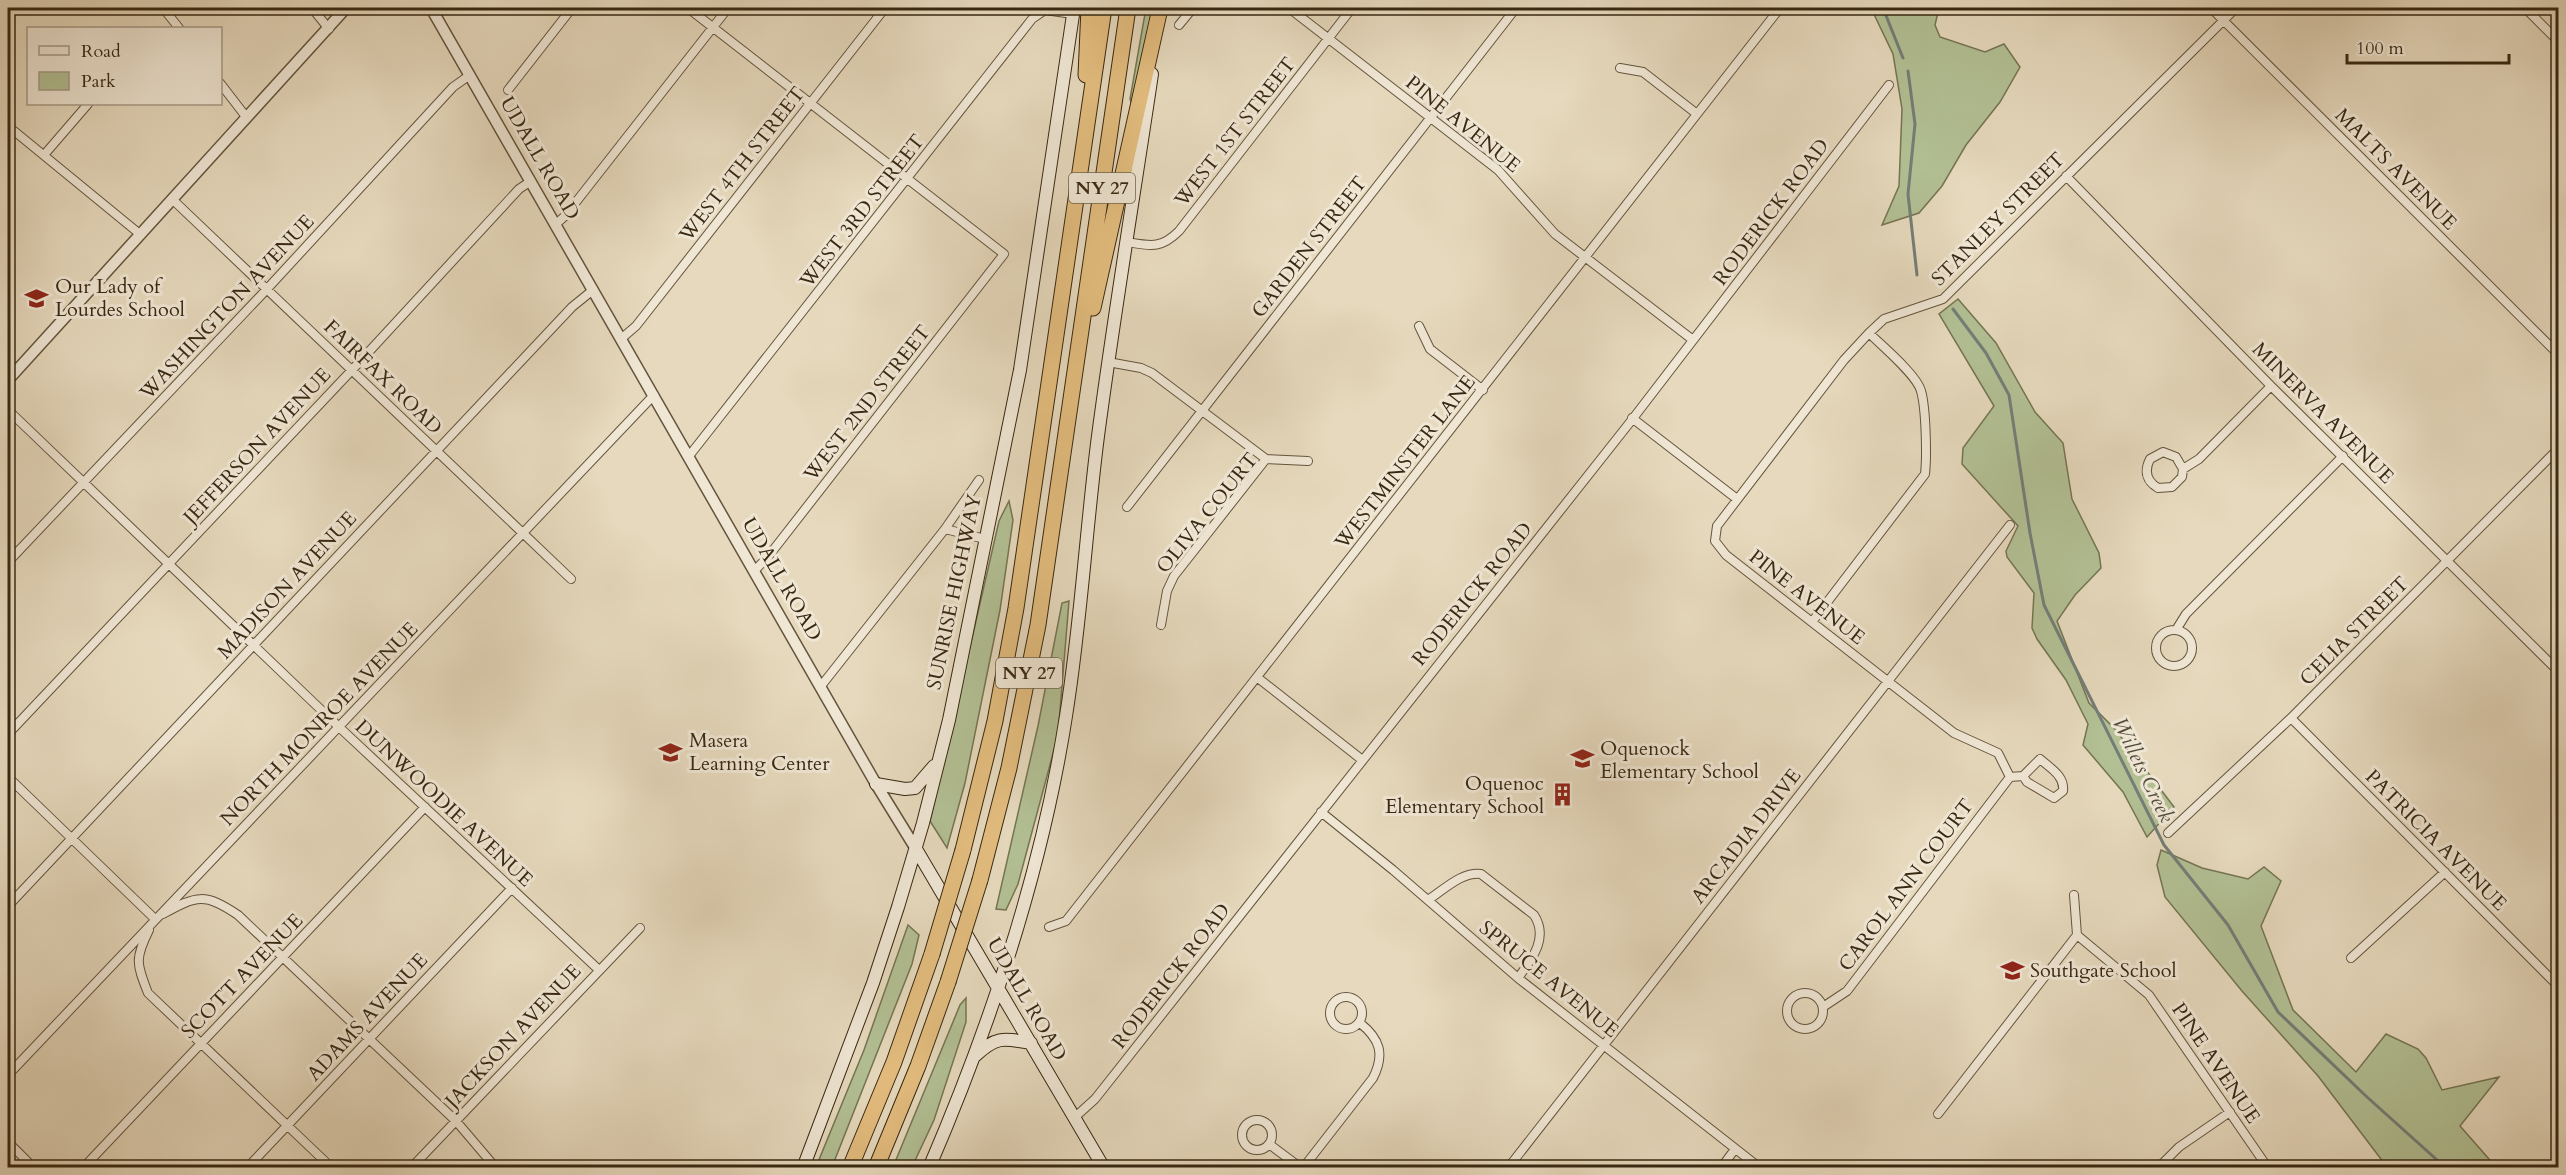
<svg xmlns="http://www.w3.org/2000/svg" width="2566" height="1175" viewBox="0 0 2566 1175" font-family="Cardo,serif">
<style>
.green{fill:#b2c094;stroke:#757453;stroke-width:1.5}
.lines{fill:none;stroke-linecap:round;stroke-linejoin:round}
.stream{stroke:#747e78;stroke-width:3}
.minor-casing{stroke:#64543d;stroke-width:10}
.tertiary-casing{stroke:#64543d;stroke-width:13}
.secondary-casing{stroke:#382812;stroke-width:14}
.motorway-casing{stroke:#382812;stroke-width:17}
.minor{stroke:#efe6d4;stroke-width:8}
.tertiary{stroke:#efe6d4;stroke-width:10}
.secondary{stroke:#efe6d4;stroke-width:12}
.motorway{stroke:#e3bc7e;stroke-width:15}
.motorway-bridge-casing{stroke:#382812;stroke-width:17;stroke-linecap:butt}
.motorway-bridge{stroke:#e3bc7e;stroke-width:15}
.labels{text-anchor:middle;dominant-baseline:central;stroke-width:6;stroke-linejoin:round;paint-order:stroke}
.shield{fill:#efe6d4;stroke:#6f614c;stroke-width:1.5}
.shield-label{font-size:18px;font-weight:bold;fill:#382812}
.street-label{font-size:20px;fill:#382812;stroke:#efe6d4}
.poi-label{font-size:20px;fill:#382812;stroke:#efe6d4;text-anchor:start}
.water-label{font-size:21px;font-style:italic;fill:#514c3c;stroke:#efe6d4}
</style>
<rect width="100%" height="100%" fill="#e6d9bd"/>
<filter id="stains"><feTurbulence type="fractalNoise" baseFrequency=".00333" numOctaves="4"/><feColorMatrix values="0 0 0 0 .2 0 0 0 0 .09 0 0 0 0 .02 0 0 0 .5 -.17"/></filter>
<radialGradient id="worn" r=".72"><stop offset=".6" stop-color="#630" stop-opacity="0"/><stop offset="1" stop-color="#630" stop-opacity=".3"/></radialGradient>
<!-- green -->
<path class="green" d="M 1146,8 L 1155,8 L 1133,108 L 1130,99 Z
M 1871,8 L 1939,8 L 1935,25 L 1940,37 L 1985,52 L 2004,44 L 2020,67 L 2000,102 L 1966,145 L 1942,186 L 1919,213 L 1882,225 L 1899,186 L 1902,109 L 1893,54 Z
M 1958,299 L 1996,343 L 2035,412 L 2063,443 L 2072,499 L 2099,553 L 2101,568 L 2075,595 L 2057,621 L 2089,703 L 2115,729 L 2174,807 L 2147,837 L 2123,792 L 2083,745 L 2088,724 L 2066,680 L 2037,639 L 2032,628 L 2034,593 L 2007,557 L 2006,551 L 2018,526 L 1962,464 L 1963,448 L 1994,406 L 1939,314 Z
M 1009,501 L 1013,520 L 1000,610 L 965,783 L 947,848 L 930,821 L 999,521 Z
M 1069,601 L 1058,735 L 1018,884 L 1006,910 L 996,909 L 1038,726 L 1062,603 Z
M 2161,850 L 2202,868 L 2248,879 L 2264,867 L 2281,881 L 2261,926 L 2293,1010 L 2356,1072 L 2386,1034 L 2418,1049 L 2426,1058 L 2442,1090 L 2499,1077 L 2460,1126 L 2496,1167 L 2387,1167 L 2318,1076 L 2242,991 L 2165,897 L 2157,865 Z
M 908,925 L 919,935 L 912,964 L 832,1167 L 816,1167 L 864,1050 Z
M 966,998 L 966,1022 L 934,1120 L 912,1167 L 893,1167 L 960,1005 Z"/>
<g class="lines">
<!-- stream -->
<path class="stream" d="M 1883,8 L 1903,58
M 1908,71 L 1915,124 L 1908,194 L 1917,275
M 1953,309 L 1986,353 L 2009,395 L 2030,533 L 2044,605 L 2164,845 L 2228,925 L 2278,1012 L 2367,1097 L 2446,1168"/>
<defs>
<path id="minor" d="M 163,8 L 179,28
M 312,8 L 329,29
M 688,8 L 1004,254 L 767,558 L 755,570
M 1289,8 L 1498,170 L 1555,234 L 1693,340
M 2211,8 L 2558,354
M 2525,8 L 2558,41
M 1179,25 L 1193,8
M 1620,68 L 1643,72 L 1697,114
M 220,83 L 247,118
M 508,90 L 572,8
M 8,126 L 141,235
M 44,155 L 88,104
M 2066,176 L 2271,386 L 2558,671
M 172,199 L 571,579
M 556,224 L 565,216 L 728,8
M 1127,242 C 1151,246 1161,249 1179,231 L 1352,8
M 1419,326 L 1430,349 L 1483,390
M 622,338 L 636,326 L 885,8
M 1108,362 L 1141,368 L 1152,373 L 1266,459
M 8,410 L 339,727 L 599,970
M 1632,418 L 1737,499
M 689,456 L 1032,19 L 1045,10 L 1073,14
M 1266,459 L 1308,461
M 2183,469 L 2176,457 L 2163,452 L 2150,459 C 2144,471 2146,481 2158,488 L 2172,487 L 2182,477 L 2183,469 L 2199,459 L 2271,386
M 1127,507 L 1516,8
M 945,529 L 985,539
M 8,562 L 267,289 L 453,87 L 470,75
M 1812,622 L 1925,474 C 1927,456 1926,408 1921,391 C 1917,375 1881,345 1869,333
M 1161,625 L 1167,591 L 1174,576 L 1266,459
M 2176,630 L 2186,614 L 2343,456
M2156 648a18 18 0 1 1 36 0a18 18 0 1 1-36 0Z
M 1258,678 L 1361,759
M 821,686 L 945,529 L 979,480
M 2291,718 L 2558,986
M 8,734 L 352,370 L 519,189 L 531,181
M 2023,776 L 2040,759 C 2050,768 2065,776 2063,791 L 2054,798 L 2027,782 L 2023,776 L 2010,777 L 1998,753 L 1954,733 L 1726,555 L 1715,541 L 1717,526 L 1844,360 L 1869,333 L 1884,319 L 1943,299 L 2236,8
M 8,777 L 155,919
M 1321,812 L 1393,870 L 1518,978 L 1760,1168
M 2168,833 L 2291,718 L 2558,449
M 1428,900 C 1445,889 1461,872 1481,874 L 1534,915 C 1549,938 1532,959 1518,978
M 8,906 L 572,307 L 593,290
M 163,914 C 197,895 205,893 238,915 L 456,1121 L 496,1168
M 1049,927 L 1066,921 L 1780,8
M 149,930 C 135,958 136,963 148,993 L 332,1168
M 2077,935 L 2149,995 L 2268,1168
M 2351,958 L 2445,872
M1787 1011a18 18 0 1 1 36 0a18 18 0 1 1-36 0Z
M1330 1013a16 16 0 1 1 32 0a16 16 0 1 1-32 0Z
M 1823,1007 L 1847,991 L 2010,777
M 8,1075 L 654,395
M 1938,1114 L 2077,935 L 2074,895
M 1074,1118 L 1095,1099 L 1631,421 L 1889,85
M1242 1135a15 15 0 1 1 30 0a15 15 0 1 1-30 0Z
M 8,1142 L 34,1168
M 1269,1144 L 1301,1168
M 83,1168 L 425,807
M 247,1168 L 512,888
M 411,1168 L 640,928
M 1303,1168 L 1373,1078 C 1385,1054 1380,1039 1360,1023
M 1508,1168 L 2010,525
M 1721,1168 L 1735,1149
M 2158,1168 L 2179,1147 L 2230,1112"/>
<path id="tertiary" d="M 431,8 L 876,784 L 916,849
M 8,380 L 346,8"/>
<path id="secondary" d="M 876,784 L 905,789 L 915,788 L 934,766
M 916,849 L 1104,1168
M 975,1056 C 996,1036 1003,1038 1031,1043
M 803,1168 L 873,983 L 898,907 L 923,823 L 949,720 L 1020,370 L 1074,8
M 929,1168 C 991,1024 1042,870 1066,716 C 1081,623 1086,529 1098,436 C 1114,315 1134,195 1152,74"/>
<path id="motorway" d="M 1086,75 L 1089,8
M 1093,308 L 1159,13
M 963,850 L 995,721 L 1016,608 L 1104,8
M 980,880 L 1009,768 L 1038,625 L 1128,8
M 850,1168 L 894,1062 L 932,954
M 876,1168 L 918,1066 L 948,982"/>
</defs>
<!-- minor casing -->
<use href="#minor" class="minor-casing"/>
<!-- tertiary casing -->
<use href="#tertiary" class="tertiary-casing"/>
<!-- secondary casing -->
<use href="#secondary" class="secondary-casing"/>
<!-- motorway casing -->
<use href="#motorway" class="motorway-casing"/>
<!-- minor -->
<use href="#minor" class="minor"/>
<!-- tertiary -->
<use href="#tertiary" class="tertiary"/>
<!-- secondary -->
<use href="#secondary" class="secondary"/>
<!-- motorway -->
<use href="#motorway" class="motorway"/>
<defs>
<path id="motorway-bridge" d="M 932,954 L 963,850
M 948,982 L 980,880"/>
</defs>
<!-- motorway-bridge casing -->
<use href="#motorway-bridge" class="motorway-bridge-casing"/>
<!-- motorway-bridge -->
<use href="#motorway-bridge" class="motorway-bridge"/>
</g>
<!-- icons -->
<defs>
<symbol id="school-bare" viewBox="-9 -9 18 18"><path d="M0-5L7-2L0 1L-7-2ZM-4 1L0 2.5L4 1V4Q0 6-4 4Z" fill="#8f2418" stroke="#efe6d4" stroke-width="2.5" paint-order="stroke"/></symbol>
<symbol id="building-bare" viewBox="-9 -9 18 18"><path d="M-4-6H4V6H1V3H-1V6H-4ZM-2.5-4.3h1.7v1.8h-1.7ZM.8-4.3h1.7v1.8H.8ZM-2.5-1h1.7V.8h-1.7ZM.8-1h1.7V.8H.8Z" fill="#8f2418" stroke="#efe6d4" stroke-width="2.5" paint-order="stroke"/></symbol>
</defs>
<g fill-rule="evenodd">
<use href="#school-bare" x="20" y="282" width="33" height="33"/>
<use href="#school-bare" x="654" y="736" width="33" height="33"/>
<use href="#school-bare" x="1566" y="742" width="33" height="33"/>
<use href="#building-bare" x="1546" y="778" width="33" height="33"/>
<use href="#school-bare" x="1996" y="954" width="33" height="33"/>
</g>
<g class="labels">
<!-- shield labels -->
<g class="shield">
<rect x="1069" y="173" width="66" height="30" rx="4.5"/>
<rect x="996" y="658" width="66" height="30" rx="4.5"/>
</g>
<g class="shield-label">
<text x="1102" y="188">NY 27</text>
<text x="1029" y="673">NY 27</text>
</g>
<!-- street labels -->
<g class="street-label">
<text transform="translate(1463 124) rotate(39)">PINE AVENUE</text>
<text transform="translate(1235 132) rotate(-52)">WEST 1ST STREET</text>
<text transform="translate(540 158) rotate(60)">UDALL ROAD</text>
<text transform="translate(742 164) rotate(-52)">WEST 4TH STREET</text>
<text transform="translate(2396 169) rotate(45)">MALTS AVENUE</text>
<text transform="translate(862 211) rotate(-52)">WEST 3RD STREET</text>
<text transform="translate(1771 212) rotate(-53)">RODERICK ROAD</text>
<text transform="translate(1998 219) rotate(-45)">STANLEY STREET</text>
<text transform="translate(1309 247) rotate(-52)">GARDEN STREET</text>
<text transform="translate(227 307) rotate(-47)">WASHINGTON AVENUE</text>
<text transform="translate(383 377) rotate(44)">FAIRFAX ROAD</text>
<text transform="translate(867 403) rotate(-52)">WEST 2ND STREET</text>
<text transform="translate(2323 413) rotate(45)">MINERVA AVENUE</text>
<text transform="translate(257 446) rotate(-47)">JEFFERSON AVENUE</text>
<text transform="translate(1405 462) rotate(-52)">WESTMINSTER LANE</text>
<text transform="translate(1207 513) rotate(-51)">OLIVA COURT</text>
<text transform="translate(782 579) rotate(60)">UDALL ROAD</text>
<text transform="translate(287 585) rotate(-47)">MADISON AVENUE</text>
<text transform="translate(954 592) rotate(-78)">SUNRISE HIGHWAY</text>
<text transform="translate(1472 594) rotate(-51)">RODERICK ROAD</text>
<text transform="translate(1807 597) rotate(38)">PINE AVENUE</text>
<text transform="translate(2354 631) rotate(-45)">CELIA STREET</text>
<text transform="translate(319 724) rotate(-46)">NORTH MONROE AVENUE</text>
<text transform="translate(444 803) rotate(43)">DUNWOODIE AVENUE</text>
<text transform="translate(1746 836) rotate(-52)">ARCADIA DRIVE</text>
<text transform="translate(2436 840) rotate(45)">PATRICIA AVENUE</text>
<text transform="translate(1906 885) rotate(-53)">CAROL ANN COURT</text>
<text transform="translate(242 976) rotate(-46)">SCOTT AVENUE</text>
<text transform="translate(1171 976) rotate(-52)">RODERICK ROAD</text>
<text transform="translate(1549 979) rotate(39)">SPRUCE AVENUE</text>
<text transform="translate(1027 999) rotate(60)">UDALL ROAD</text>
<text transform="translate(367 1017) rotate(-47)">ADAMS AVENUE</text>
<text transform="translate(513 1036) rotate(-47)">JACKSON AVENUE</text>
<text transform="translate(2216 1063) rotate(56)">PINE AVENUE</text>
</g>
<!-- poi labels -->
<g class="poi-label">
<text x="55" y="286">Our Lady of<tspan x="55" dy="23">Lourdes School</tspan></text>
<text x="689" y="740">Masera<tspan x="689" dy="23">Learning Center</tspan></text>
<text x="1600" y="748">Oquenock<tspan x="1600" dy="23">Elementary School</tspan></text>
<text x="1544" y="783" text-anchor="end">Oquenoc<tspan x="1544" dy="23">Elementary School</tspan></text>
<text x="2030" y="970">Southgate School</text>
</g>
<!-- water labels -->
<g class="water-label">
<text transform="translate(2143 770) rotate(64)">Willets Creek</text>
</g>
</g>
<!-- margin -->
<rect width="2566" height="1175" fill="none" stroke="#e6d9bd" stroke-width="30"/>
<rect x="9" y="9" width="2548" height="1157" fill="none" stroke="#382812" stroke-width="3"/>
<rect x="15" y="15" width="2536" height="1145" fill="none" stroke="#382812" stroke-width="1.5"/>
<!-- legend -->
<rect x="27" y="27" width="195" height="78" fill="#efe6d4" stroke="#a69a86" stroke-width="1.5"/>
<rect x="39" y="46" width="30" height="9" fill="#efe6d4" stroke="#a69a86" stroke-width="1.5"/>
<text x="81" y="57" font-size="18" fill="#382812">Road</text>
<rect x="39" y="72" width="30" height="18" fill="#b2c094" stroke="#a69a86" stroke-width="1.5"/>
<text x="81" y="87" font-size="18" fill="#382812">Park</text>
<!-- scale -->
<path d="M2347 54v9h162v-9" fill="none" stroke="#382812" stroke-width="3"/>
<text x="2356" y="54" font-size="18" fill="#382812" stroke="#efe6d4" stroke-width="4.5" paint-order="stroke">100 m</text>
<rect width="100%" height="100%" filter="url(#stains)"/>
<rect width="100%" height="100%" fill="url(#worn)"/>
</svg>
